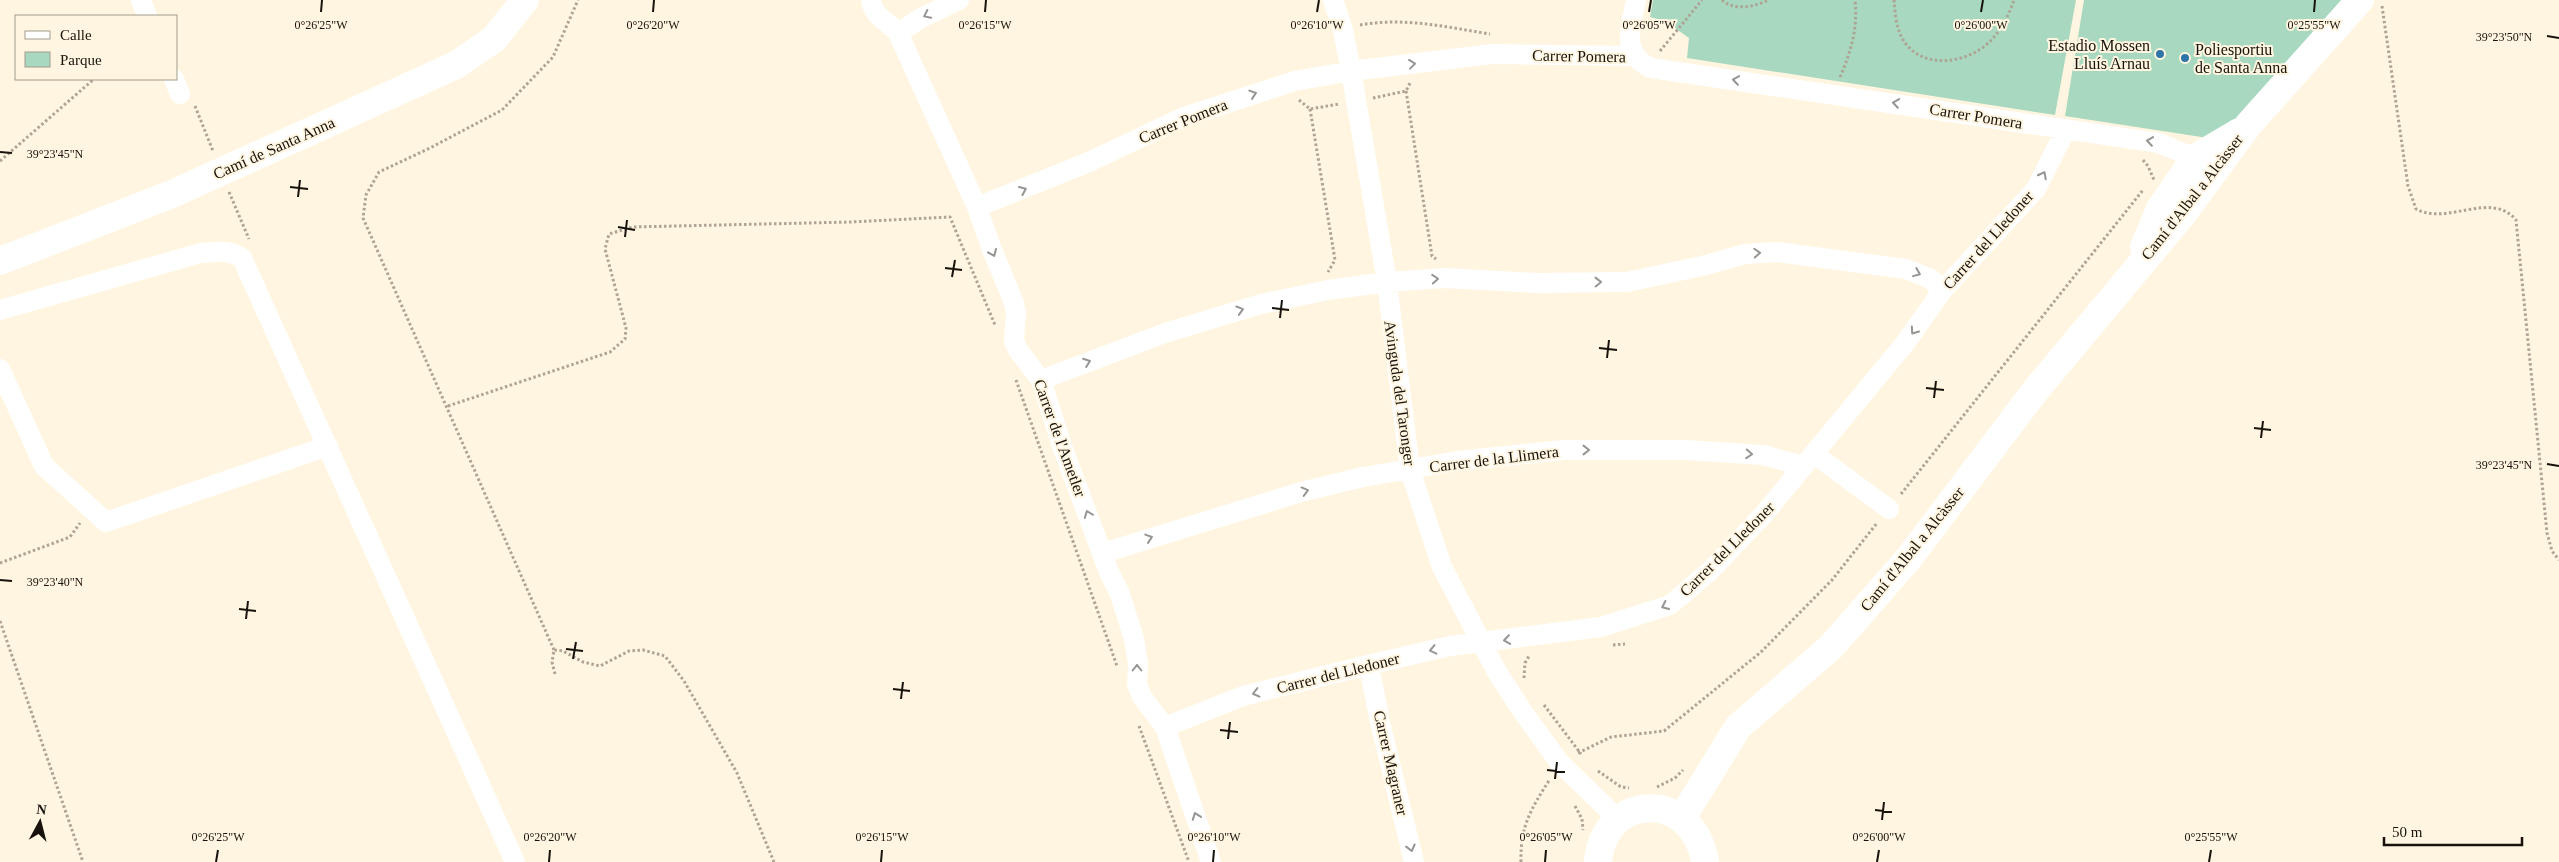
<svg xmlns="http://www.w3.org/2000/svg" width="2559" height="862" viewBox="0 0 2559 862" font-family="Georgia,serif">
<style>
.green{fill:#a8d9c0}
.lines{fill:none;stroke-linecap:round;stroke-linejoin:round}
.path{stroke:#aca494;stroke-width:3;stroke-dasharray:2.5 2.5;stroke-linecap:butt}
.street{stroke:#fff;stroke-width:20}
.secondary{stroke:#fff;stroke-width:28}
.oneway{stroke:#979592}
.ticks{fill:none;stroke:#17130c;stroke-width:2}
.poi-dot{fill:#2d74a8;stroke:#fff5e0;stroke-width:2}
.labels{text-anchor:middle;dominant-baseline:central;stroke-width:4;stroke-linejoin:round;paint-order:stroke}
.poi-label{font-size:16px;fill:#17130c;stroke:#fff5e0;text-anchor:end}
.street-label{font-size:16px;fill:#17130c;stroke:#fff5e0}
.ticks-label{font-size:12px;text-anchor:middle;fill:#17130c;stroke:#fff5e0;stroke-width:4;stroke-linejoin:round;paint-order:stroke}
</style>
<rect width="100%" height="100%" fill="#fff5e0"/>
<!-- green -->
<path class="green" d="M 1653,0 L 2076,0 L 2055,115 L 1687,58 L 1689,38 L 1665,21 L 1650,17 Z
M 2084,0 L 2347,0 L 2238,122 L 2208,138 L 2065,116 Z"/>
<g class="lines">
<!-- path -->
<path class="path" d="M 1722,0 C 1733,11 1756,7 1768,0
M 1894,0 C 1895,12 1896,27 1902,38 C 1919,69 1962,65 1986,45 C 2000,33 2008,17 2014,0
M 2382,6 L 2408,186 L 2416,209 C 2447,226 2491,190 2516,220 L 2547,533 L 2552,551 L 2559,560
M 1360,25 C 1404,17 1446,27 1490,34
M 1660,51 L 1702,0
M 1840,77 C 1851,52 1858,28 1855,0
M 1406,91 L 1432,256 L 1436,259
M 1373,98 L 1406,91 L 1410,83
M 1299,100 L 1310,109 L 1339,104
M 195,106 L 213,151
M 1310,109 L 1335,260 L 1328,272
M 2143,160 L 2148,166 L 2154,180
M 0,161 L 94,79
M 229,192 L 249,239
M 1016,380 L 1117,666
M 448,406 L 610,352 L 625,339 L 626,328 L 605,249 L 609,234 L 632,227 L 851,222 L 950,217 L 995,325
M 1901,494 L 2143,190
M 0,563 L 70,537 L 80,523
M 0,621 L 83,862
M 1613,645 L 1625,644
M 554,650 L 363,218 L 366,195 L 379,172 L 430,148 L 502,110 L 553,57 L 578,0
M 555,674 L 552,662 L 554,650 L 563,651 L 583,662 L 600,666 L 629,651 L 643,650 L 665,656 L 684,681 L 737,773 L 774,862
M 1524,678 L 1525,663 L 1529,656
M 1544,705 L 1581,754
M 1139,726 L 1189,862
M 1578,753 L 1611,737 L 1664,731 L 1761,652 L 1832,580 L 1877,523
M 1598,771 L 1621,787 L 1629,788
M 1657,787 L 1675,778 L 1683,770
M 1575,806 L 1582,819 L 1583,830
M 1521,862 C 1520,826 1531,809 1550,779"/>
<!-- street -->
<path class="street" d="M 141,0 L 147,16
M 871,0 C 873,17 888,21 898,33 L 977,207 L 991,247 L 1014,303 L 1016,313 L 1014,341 L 1018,350 L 1041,380 L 1063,449 L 1109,572 L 1120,594 L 1134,639 L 1138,664 L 1137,684 L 1142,697 L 1165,727 L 1211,862
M 1333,0 L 1343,30 L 1351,71 L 1387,282 L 1410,470 L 1442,567 L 1497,672 L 1521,709 L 1559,762 L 1618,819
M 1636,0 C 1631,28 1620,53 1651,68 L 2159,143 L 2195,158 L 2196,170
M 898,33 L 921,18 L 959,0
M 174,79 L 180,94
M 977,207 L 1089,162 L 1184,117 L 1295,81 L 1351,71 L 1492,54 L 1635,56
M 0,310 L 201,253 C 216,252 229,249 242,258 L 515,862
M 0,369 L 44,466 L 106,522 L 328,446
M 1041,380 L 1165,333 L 1261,304 L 1328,290 L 1387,282 L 1445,278 L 1537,283 L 1627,282 L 1702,266 L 1745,254 L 1777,252 L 1906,269 L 1931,279 L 1942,291
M 1814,454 L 1889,509
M 1103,553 L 1301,492 L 1363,477 L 1458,461 L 1563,450 L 1686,450 L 1763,455 L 1804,466
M 1372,664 L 1371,676 L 1380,722 L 1414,862
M 1165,727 L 1243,696 L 1372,664 L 1450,646 L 1601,627 L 1670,605 L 1711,570 L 1764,514 L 1906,342 L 1942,291 L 2036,189 L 2066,129"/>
<!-- secondary -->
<path class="secondary" d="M 2144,247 L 2160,209 L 2195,158 L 2239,132
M 0,261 L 172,194 L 456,65 L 494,39 L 525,0
M 1682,818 L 1738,727 L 1831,647 L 1909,558 L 2035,391 L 2182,215 L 2249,124 L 2360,0
M 1598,862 C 1604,791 1694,790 1705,862"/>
</g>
<!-- one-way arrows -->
<defs><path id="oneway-chevron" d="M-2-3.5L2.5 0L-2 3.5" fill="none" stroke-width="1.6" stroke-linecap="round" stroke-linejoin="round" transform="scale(1.25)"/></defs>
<g class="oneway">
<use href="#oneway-chevron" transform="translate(927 15) rotate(154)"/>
<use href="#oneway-chevron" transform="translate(1412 64) rotate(-7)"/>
<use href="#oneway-chevron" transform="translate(1736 80) rotate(-172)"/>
<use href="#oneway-chevron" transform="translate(1253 94) rotate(-18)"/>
<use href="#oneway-chevron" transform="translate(1896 103) rotate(-171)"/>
<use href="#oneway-chevron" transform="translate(2150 141) rotate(-172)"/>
<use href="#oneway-chevron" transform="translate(2043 175) rotate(-63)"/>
<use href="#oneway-chevron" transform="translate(1023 190) rotate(-23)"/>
<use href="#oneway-chevron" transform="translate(993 253) rotate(67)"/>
<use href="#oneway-chevron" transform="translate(1757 253) rotate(-3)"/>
<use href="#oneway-chevron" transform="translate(1917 273) rotate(22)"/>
<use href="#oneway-chevron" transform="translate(1435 279) rotate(-4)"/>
<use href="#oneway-chevron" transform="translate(1598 282) rotate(-1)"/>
<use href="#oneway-chevron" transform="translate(1240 310) rotate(-17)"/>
<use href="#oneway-chevron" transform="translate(1914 331) rotate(125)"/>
<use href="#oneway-chevron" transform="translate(1087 362) rotate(-20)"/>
<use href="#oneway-chevron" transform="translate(1586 450)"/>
<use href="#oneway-chevron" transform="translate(1749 454) rotate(4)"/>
<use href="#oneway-chevron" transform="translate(1305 491) rotate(-15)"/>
<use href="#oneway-chevron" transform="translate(1088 514) rotate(-111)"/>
<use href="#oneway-chevron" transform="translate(1149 538) rotate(-18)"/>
<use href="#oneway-chevron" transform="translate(1665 606) rotate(155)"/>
<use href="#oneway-chevron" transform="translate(1507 640) rotate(172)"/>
<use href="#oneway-chevron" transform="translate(1433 650) rotate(167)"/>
<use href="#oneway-chevron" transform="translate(1137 668) rotate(-90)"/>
<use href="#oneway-chevron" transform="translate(1256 693) rotate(166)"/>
<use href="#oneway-chevron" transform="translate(1196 816) rotate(-110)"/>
<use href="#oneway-chevron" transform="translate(1411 848) rotate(76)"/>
</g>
<!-- ticks -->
<path class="ticks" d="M 321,12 L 322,0M 653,12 L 654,0M 985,12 L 986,0M 1317,12 L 1319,0M 1649,12 L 1651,0M 1981,12 L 1983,0M 2314,12 L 2315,0M 2547,36 L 2559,38M 0,152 L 12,153M 290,187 L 308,189M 298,197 L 300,180M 618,227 L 635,230M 625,237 L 627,220M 945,268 L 962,270M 952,277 L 955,260M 1272,308 L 1289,310M 1280,318 L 1282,300M 1599,348 L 1617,350M 1607,358 L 1609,340M 1926,388 L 1944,390M 1934,398 L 1936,381M 2254,428 L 2271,430M 2261,438 L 2263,421M 2547,464 L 2559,466M 0,580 L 12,581M 239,609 L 256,611M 246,619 L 248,601M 566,649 L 583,651M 573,659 L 576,642M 893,689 L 910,691M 901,699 L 903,682M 1220,730 L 1238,732M 1228,739 L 1230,722M 1547,770 L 1565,772M 1555,779 L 1557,762M 1875,810 L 1892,812M 1882,820 L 1884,802M 216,862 L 218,850M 549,862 L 550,850M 881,862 L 882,850M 1213,862 L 1214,850M 1545,862 L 1546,850M 1877,862 L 1879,850M 2209,862 L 2211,850"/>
<!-- markers -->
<g class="poi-dot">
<circle cx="2160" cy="54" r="5"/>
<circle cx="2185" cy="58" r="5"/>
</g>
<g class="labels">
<!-- poi labels -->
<g class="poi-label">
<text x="2150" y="45">Estadio Mossen<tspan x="2150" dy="18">Lluís Arnau</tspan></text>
<text x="2195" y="49" text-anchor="start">Poliesportiu<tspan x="2195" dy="18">de Santa Anna</tspan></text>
</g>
<!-- street labels -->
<g class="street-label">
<text transform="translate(1579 56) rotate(1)">Carrer Pomera</text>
<text transform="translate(1976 116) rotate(9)">Carrer Pomera</text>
<text transform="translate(1183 121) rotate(-22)">Carrer Pomera</text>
<text transform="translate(274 148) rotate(-24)">Camí de Santa Anna</text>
<text transform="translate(2192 197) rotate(-52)">Camí d'Albal a Alcàsser</text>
<text transform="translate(1988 240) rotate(-48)">Carrer del Lledoner</text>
<text transform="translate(1400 393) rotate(82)">Avinguda del Taronger</text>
<text transform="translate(1060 438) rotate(70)">Carrer de l'Ametler</text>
<text transform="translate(1494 459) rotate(-7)">Carrer de la Llimera</text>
<text transform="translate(1727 549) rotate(-45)">Carrer del Lledoner</text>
<text transform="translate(1912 549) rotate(-51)">Camí d'Albal a Alcàsser</text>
<text transform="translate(1338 673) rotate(-14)">Carrer del Lledoner</text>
<text transform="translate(1391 763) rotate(77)">Carrer Magraner</text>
</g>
</g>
<g class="ticks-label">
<text x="321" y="29">0°26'25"W</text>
<text x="653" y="29">0°26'20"W</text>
<text x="985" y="29">0°26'15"W</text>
<text x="1317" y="29">0°26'10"W</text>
<text x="1649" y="29">0°26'05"W</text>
<text x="1981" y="29">0°26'00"W</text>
<text x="2314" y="29">0°25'55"W</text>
<text x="2504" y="41">39°23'50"N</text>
<text x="55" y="158">39°23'45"N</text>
<text x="2504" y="469">39°23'45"N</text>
<text x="55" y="586">39°23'40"N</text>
<text x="218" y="841">0°26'25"W</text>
<text x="550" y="841">0°26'20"W</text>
<text x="882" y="841">0°26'15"W</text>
<text x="1214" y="841">0°26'10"W</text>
<text x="1546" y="841">0°26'05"W</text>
<text x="1879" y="841">0°26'00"W</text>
<text x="2211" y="841">0°25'55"W</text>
</g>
<!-- legend -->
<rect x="15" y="15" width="162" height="65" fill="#fff5e0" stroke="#a29b8b"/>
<rect x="25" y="31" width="25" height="8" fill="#ffffff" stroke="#a29b8b"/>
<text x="60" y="40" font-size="15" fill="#17130c">Calle</text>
<rect x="25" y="52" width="25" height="15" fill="#a8d9c0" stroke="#a29b8b"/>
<text x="60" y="65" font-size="15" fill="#17130c">Parque</text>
<!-- north arrow -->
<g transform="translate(40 822) rotate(7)" stroke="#fff5e0" stroke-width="4" paint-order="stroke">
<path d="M0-4L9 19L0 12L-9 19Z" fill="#17130c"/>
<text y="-8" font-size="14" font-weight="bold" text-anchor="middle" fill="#17130c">N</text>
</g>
<!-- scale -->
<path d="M2384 837v8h138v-8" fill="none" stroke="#17130c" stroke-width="2.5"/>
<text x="2392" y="837" font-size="15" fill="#17130c" stroke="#fff5e0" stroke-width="4" paint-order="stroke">50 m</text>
</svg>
